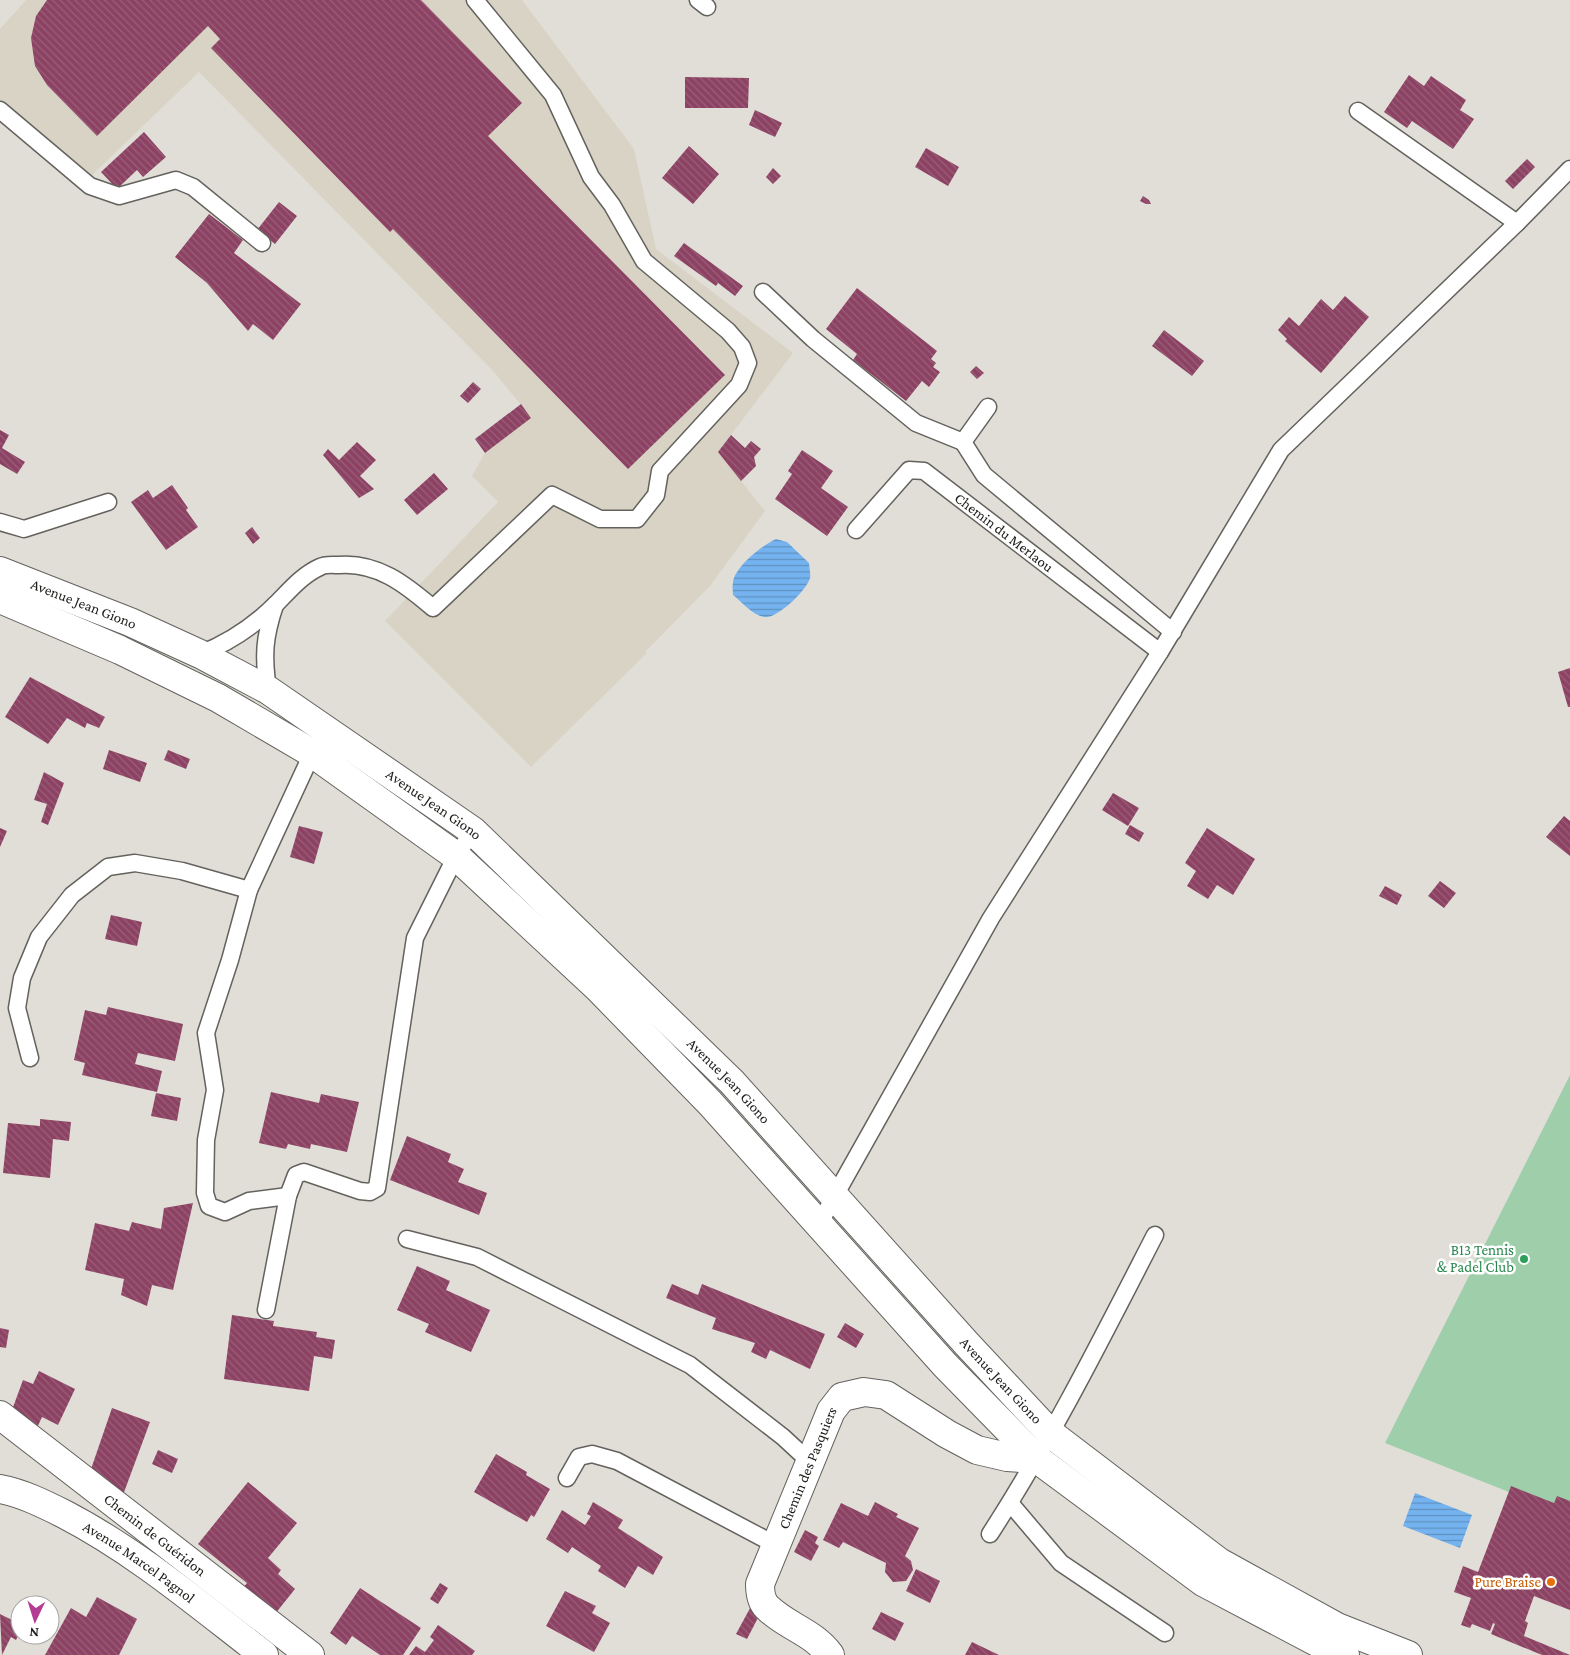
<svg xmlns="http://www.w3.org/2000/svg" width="1570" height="1655" viewBox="0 0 1570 1655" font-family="'Crimson Pro',serif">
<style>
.built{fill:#d9d3c6}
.park{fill:#9ecfaa}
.water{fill:url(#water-rules)}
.building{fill:url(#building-back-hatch)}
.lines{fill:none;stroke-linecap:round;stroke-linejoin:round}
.service-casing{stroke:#64625d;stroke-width:19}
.minor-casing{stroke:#64625d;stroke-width:30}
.secondary-casing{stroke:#64625d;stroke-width:30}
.service{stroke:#fff;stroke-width:16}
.minor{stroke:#fff;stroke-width:28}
.secondary{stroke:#fff;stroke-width:28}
.leisure-dot{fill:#2e9e5b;stroke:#fff;stroke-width:2}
.food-dot{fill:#e8710a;stroke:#fff;stroke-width:2}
.labels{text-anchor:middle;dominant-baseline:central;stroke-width:5;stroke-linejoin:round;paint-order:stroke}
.street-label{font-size:15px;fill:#1d1d1a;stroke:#fff}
.leisure-label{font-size:15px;fill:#27864d;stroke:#fff;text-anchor:end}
.food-label{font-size:15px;fill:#c56008;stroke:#fff;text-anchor:end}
</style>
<defs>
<pattern id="water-rules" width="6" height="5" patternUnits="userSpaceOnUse" patternTransform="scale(1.25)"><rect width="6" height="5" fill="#74b3ef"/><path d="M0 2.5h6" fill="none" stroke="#5f91c1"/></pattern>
<pattern id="building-back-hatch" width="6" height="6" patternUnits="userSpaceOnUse" patternTransform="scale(1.25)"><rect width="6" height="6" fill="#8d4263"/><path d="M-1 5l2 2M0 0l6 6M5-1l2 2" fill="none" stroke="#986079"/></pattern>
</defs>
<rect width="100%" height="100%" fill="#e1ded8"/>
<!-- built -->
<path class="built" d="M 26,0 L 522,0 L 634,149 L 656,249 L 793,353 L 718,452 L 765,511 L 710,586 L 645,652 L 647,653 L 531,767 L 385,621 L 498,502 L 472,476 L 485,453 L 531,417 L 494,372 L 199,72 L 92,175 L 0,101 L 0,29 Z"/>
<!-- park -->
<path class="park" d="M 1570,1075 L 1570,1516 L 1385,1443 L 1471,1272 L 1478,1253 L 1480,1254 Z"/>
<!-- water -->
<path class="water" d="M 776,539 L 787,542 L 809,563 C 809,567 811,574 810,578 C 807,590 777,619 765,617 C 753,616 742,602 733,595 C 733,591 732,587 733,583 C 734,567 763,545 776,539 Z
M 1415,1493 L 1472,1515 L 1460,1548 L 1403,1526 Z"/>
<!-- building -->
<path class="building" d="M 47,0 L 421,0 L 522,103 L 488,136 L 725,375 L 628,469 L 393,229 L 390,232 L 211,48 L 220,39 L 208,26 L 97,136 L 47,85 L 35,66 L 31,38 L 36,16 Z
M 1409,75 L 1424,86 L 1431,76 L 1466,100 L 1460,110 L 1474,119 L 1453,149 L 1412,121 L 1407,128 L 1384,112 Z
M 685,77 L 749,78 L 748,108 L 685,108 Z
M 755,110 L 782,123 L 775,137 L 749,125 Z
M 144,132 L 166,157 L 143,177 L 137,170 L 117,189 L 101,172 Z
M 689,146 L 719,174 L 693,204 L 662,178 Z
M 926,148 L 959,167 L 948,186 L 915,167 Z
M 1527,159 L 1535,167 L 1513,189 L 1505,181 Z
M 773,168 L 781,176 L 773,184 L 766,177 Z
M 1143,196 L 1149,200 L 1151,204 L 1146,204 L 1140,201 Z
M 279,202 L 297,216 L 275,244 L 257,230 Z
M 209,214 L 243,240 L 234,253 L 301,304 L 273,340 L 253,324 L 248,331 L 207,283 L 175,257 Z
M 684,243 L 743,286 L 735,296 L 718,283 L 716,286 L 674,256 Z
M 857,288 L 937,351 L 931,359 L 936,363 L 933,367 L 940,372 L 929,387 L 922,381 L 906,401 L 853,360 L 857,354 L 826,329 Z
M 1345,296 L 1369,317 L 1321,373 L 1285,341 L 1287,339 L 1278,330 L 1289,317 L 1299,326 L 1321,299 L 1333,310 Z
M 1164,330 L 1204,361 L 1192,376 L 1152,346 Z
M 976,366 L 984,373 L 977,379 L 970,372 Z
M 473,382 L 481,389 L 468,403 L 460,396 Z
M 521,404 L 531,418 L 485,453 L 475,439 Z
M 0,430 L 9,435 L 2,448 L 25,462 L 17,474 L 0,464 Z
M 731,435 L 745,448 L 751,441 L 761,449 L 754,457 L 756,466 L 741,481 L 718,452 Z
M 357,442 L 376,460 L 360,476 L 374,489 L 359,498 L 323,455 L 328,449 L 339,460 Z
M 802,450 L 833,471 L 821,488 L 848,507 L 827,536 L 775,499 L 792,474 L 788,471 Z
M 434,473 L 448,489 L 417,515 L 404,500 Z
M 172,485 L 188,508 L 186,510 L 198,527 L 166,550 L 131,502 L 148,490 L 153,498 Z
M 252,527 L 260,538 L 253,544 L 245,533 Z
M 1570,668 L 1570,707 L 1568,707 L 1558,672 Z
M 30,677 L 105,717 L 99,728 L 87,723 L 85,728 L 67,718 L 48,744 L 5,717 Z
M 109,750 L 147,763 L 140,782 L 103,769 Z
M 168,750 L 190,759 L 186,769 L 164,760 Z
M 44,772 L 64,783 L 48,825 L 41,822 L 47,804 L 34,800 Z
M 1113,793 L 1139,808 L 1128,826 L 1102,810 Z
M 1564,816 L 1570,821 L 1570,856 L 1546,837 Z
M 1130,825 L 1144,833 L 1139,842 L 1125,834 Z
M 299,826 L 323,832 L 314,864 L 290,857 Z
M 0,828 L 7,831 L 0,847 Z
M 1207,828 L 1255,859 L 1233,895 L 1217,885 L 1208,899 L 1187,886 L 1196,871 L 1185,863 Z
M 1440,881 L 1456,893 L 1444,908 L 1428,896 Z
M 1385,886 L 1402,895 L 1397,905 L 1379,896 Z
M 111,915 L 142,922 L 137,946 L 105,939 Z
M 108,1007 L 183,1024 L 175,1061 L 138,1053 L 135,1064 L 162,1071 L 157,1092 L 82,1075 L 85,1063 L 74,1060 L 85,1010 L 106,1015 Z
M 271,1092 L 319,1103 L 321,1094 L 359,1102 L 347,1152 L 311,1144 L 310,1149 L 288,1144 L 286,1149 L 259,1143 Z
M 156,1093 L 181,1098 L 177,1121 L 151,1116 Z
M 40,1119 L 71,1122 L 69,1141 L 53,1139 L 50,1178 L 3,1173 L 8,1123 L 40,1126 Z
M 407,1136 L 451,1154 L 448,1162 L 464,1169 L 458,1182 L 487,1193 L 479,1215 L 390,1180 Z
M 193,1203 L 173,1290 L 152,1285 L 147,1306 L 121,1295 L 124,1279 L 85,1270 L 95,1223 L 129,1231 L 132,1222 L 161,1229 L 164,1208 Z
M 417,1266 L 450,1281 L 446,1290 L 490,1310 L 471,1352 L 425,1332 L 429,1324 L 397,1310 Z
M 672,1284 L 698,1295 L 702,1284 L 825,1334 L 810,1369 L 770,1350 L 766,1359 L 751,1352 L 755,1343 L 712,1329 L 716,1318 L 666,1298 Z
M 232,1315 L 274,1321 L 273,1326 L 317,1332 L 316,1337 L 335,1340 L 332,1359 L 314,1356 L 309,1391 L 224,1379 Z
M 845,1323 L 864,1334 L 856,1348 L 837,1337 Z
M 0,1328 L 9,1330 L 6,1348 L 0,1347 Z
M 39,1371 L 75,1389 L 58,1425 L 42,1417 L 37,1428 L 12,1410 L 23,1380 L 33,1384 Z
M 112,1408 L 150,1422 L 123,1495 L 91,1469 Z
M 158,1450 L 178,1459 L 172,1473 L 152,1464 Z
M 496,1454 L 527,1472 L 526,1475 L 550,1489 L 534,1517 L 531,1515 L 527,1522 L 474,1492 Z
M 248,1482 L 297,1523 L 268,1558 L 281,1570 L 278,1574 L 295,1589 L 275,1614 L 243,1588 L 247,1583 L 198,1544 Z
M 1511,1486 L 1554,1503 L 1557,1496 L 1570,1501 L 1570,1610 L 1534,1596 L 1525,1621 L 1528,1623 L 1524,1636 L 1570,1655 L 1542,1655 L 1491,1634 L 1495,1624 L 1493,1623 L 1490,1631 L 1472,1624 L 1470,1628 L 1461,1625 L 1471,1598 L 1454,1592 L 1463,1566 L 1478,1572 Z
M 593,1502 L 623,1520 L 618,1528 L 663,1557 L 653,1575 L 638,1566 L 625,1588 L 598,1571 L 601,1566 L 572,1547 L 568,1553 L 546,1539 L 562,1510 L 585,1525 L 591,1516 L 587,1514 Z
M 875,1502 L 898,1514 L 896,1517 L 919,1528 L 905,1556 L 911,1561 L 913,1570 L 906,1581 L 893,1582 L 885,1572 L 886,1563 L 843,1542 L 839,1548 L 823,1540 L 841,1503 L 868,1516 Z
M 805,1530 L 818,1537 L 815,1543 L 819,1546 L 811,1561 L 794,1552 Z
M 916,1569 L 940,1581 L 930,1603 L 906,1591 Z
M 440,1583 L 448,1588 L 438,1604 L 430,1599 Z
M 360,1588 L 421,1628 L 403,1655 L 380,1655 L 352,1636 L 346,1645 L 330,1633 Z
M 565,1591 L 596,1606 L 592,1613 L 610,1623 L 594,1652 L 546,1626 Z
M 97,1597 L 137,1619 L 119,1655 L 45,1655 L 71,1608 L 86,1617 Z
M 755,1599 L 761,1612 L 747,1639 L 736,1634 Z
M 881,1612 L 904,1623 L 895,1641 L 872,1629 Z
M 0,1614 L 20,1624 L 20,1632 L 16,1640 L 11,1637 L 2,1655 Z
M 438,1625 L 475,1651 L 472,1655 L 409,1655 L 416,1646 L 425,1652 L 434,1640 L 430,1637 Z
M 972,1642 L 999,1655 L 965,1655 Z"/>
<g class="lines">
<defs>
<g id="service">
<path d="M 698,0 L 707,7"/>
<path d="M 0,110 L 90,186 L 119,196 L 176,180 L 193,187 L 262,243"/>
<path d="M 1358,111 L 1517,223"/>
<path d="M 763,292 L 813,339 L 916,423 L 963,442"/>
<path d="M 988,407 L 963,442 L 984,475 L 1173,632"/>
<path d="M 0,522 L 24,529 L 108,502"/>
<path id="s1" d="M 856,530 L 909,470 L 924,471 L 1160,652"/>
<path d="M 200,654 C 228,643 255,625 276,604 C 289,591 302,575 320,567 C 325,564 333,565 339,565 C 377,562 405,584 433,608 L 552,495 L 600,519 L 637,519 L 656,495 L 660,471 L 739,385 L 748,363 L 742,347 L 728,331 L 644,261 L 612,205 L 591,177 L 553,95 L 475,0"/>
<path d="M 268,690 C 263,656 264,638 275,605"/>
<path d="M 30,1058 L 17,1008 L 22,978 L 39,937 L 72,895 L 108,867 L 135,863 L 182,871 L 249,890"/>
<path d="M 288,1196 L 249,1201 L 225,1212 L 209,1206 L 205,1193 L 206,1140 L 215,1090 L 206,1033 L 230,960 L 249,890 L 316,745"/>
<path d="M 819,1224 L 991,918 L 1160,652 L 1281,450 L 1517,223 L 1570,169"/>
<path d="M 407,1239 L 477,1257 L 690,1365 L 783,1437 L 810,1462"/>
<path d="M 266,1310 L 288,1196 L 296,1175 L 304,1172 L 360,1191 L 370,1192 L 377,1188 L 415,938 L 456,856 L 473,831"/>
<path d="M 567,1478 L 579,1457 L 592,1454 L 617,1461 L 776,1545"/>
<path d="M 1010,1503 L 1061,1563 L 1165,1633"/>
<path d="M 990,1534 C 1052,1438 1103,1336 1155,1235"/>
</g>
<g id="minor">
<path id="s2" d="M 0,1415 L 310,1655"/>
<path id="s3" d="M 0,1489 C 22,1493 44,1504 64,1514 C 137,1552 199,1605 264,1655"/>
<path id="s4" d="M 830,1655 C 813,1632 788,1627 769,1609 C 761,1603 760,1593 760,1584 L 831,1411 L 842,1397 L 864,1392 L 886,1395 L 947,1434 L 977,1450 L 1007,1457 L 1037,1459"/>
</g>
<g id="secondary">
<path id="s5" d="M 0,571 L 130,622 L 200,654 L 268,690 L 473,831 L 732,1082 L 966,1343 L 1051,1434 L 1219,1562 L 1337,1627 L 1408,1655"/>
<path d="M 0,599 L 120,650 L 218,698 L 312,753 L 456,856 L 598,988 L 710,1103 L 945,1365 L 1037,1459 L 1203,1582 L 1328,1648 L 1345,1655"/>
</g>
</defs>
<!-- service casing -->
<use href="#service" class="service-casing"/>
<!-- minor casing -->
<use href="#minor" class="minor-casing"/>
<!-- secondary casing -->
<use href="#secondary" class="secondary-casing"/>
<!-- service -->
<use href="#service" class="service"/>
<!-- minor -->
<use href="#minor" class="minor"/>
<!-- secondary -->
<use href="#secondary" class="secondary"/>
</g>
<!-- markers -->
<circle class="leisure-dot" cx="1524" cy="1259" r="5"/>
<circle class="food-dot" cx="1551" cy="1582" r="5"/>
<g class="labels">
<!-- street labels -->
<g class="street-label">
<text stroke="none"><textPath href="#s1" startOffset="196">Chemin du Merlaou</textPath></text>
<text stroke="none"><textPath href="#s5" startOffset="90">Avenue Jean Giono</textPath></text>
<text stroke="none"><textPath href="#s5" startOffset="495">Avenue Jean Giono</textPath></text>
<text stroke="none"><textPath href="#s5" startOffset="900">Avenue Jean Giono</textPath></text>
<text stroke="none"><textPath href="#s5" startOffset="1305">Avenue Jean Giono</textPath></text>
<text stroke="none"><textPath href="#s4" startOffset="230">Chemin des Pasquiers</textPath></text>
<text stroke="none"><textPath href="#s2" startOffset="196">Chemin de Guéridon</textPath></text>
<text stroke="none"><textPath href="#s3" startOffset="158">Avenue Marcel Pagnol</textPath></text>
</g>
<!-- leisure labels -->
<g class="leisure-label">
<text x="1514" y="1250">B13 Tennis<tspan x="1514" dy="17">&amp; Padel Club</tspan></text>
</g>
<!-- food labels -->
<g class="food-label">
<text x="1541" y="1582">Pure Braise</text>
</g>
</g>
<!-- north arrow -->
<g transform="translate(35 1620) rotate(184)"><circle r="24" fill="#ffffff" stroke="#a5a5a3"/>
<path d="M0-4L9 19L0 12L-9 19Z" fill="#b43d93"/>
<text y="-8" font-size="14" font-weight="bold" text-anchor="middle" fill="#1d1d1a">N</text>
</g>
</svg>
